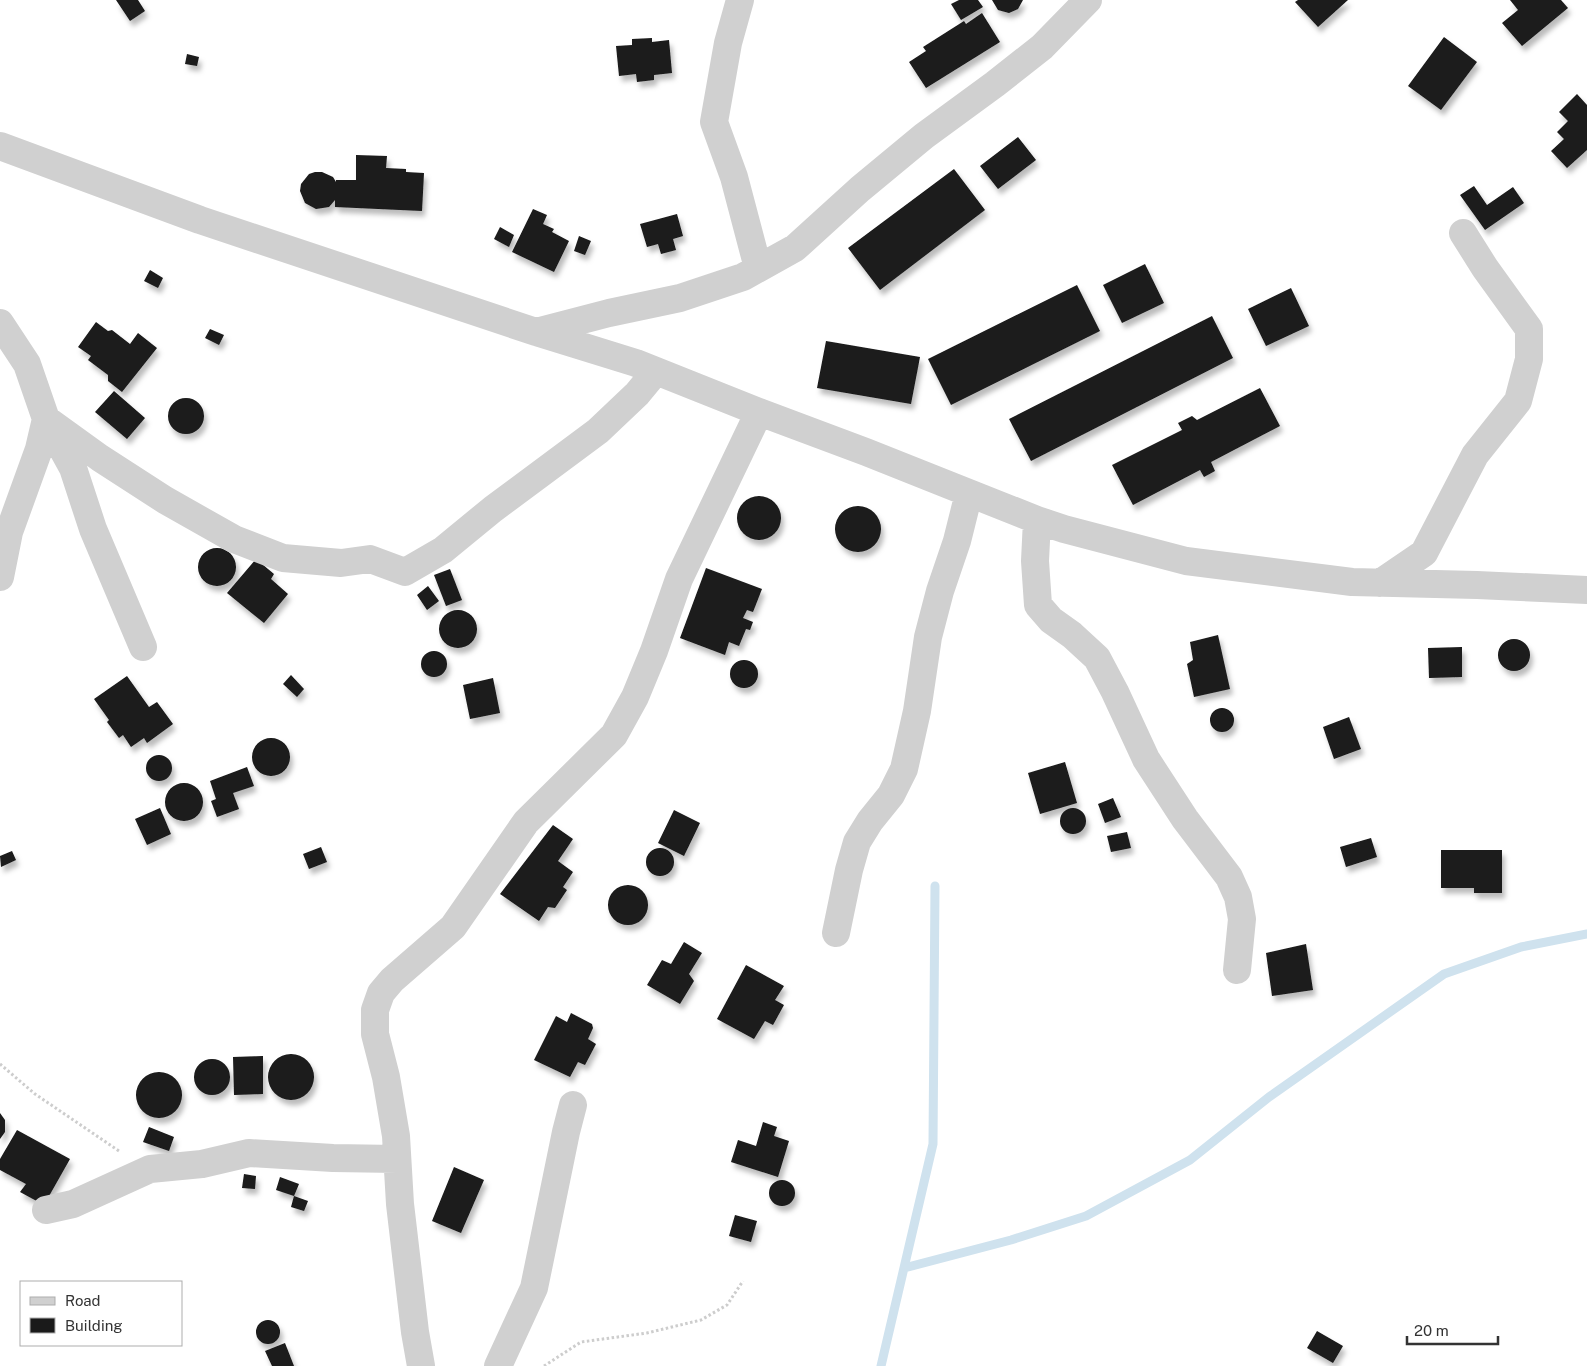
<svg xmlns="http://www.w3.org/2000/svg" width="1587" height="1366" viewBox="0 0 1587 1366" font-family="'Public Sans',sans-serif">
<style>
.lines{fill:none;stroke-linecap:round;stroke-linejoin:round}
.stream{stroke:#cfe2ee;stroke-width:9}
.building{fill:#1a1a1a;filter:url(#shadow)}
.path{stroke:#cdcdcd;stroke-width:3;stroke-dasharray:2.5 2.5;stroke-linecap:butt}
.minor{stroke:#d0d0d0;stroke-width:28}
</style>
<defs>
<filter id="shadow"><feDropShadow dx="3" dy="5.5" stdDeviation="2.5" flood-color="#0004"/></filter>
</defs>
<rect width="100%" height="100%" fill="#fff"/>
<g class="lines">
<!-- stream -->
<path class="stream" d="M 904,1268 L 1011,1240 L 1086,1216 L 1190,1160 L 1269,1097 L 1444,974 L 1521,947 L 1587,934
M 881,1366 L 933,1144 L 935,886"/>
</g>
<!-- building -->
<path class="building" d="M 116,0 L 138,0 L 145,11 L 130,21 Z
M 959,0 L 978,0 L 983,7 L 961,20 L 951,4 Z
M 992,0 L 1023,0 L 1018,9 L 1009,13 L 998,10 Z
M 1298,0 L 1348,0 L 1318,27 L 1295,2 Z
M 1510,0 L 1561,0 L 1568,8 L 1522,46 L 1502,23 L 1518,10 Z
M 982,13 L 1000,42 L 926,88 L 909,62 L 926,51 L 923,47 L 964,21 L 966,24 Z
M 1444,37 L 1477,62 L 1441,110 L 1408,86 Z
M 652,38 L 652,42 L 669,40 L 672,73 L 654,75 L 654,80 L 637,82 L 636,74 L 619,76 L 616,46 L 632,45 L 632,39 Z
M 187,54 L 199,57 L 197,66 L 185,64 Z
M 1577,94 L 1587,105 L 1587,150 L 1567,168 L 1551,151 L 1564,139 L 1557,132 L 1568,121 L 1559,112 Z
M 1018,137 L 1036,160 L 998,189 L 980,166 Z
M 356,155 L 387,156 L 386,168 L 406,169 L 406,172 L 424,173 L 422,211 L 335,207 L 335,200 L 329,207 L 316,209 L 305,203 L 300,191 L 301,184 L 309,174 L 315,172 L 322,172 L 333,177 L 336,182 L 336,180 L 356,180 Z
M 954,169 L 985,210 L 880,290 L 848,248 Z
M 1474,186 L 1487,205 L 1513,187 L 1524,203 L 1485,230 L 1460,195 Z
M 533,209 L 547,215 L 543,224 L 554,229 L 552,232 L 569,241 L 554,272 L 512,252 Z
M 677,214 L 683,236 L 673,239 L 676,250 L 661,254 L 658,244 L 647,247 L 640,224 Z
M 500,227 L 514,235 L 509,247 L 494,239 Z
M 579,236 L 591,241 L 585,255 L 574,251 Z
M 1145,264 L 1164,303 L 1122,323 L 1103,285 Z
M 150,270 L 163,278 L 158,288 L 144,281 Z
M 1077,285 L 1100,331 L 951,405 L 928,359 Z
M 1291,288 L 1309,326 L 1266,346 L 1248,309 Z
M 1212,316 L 1233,358 L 1031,461 L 1009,419 Z
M 96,322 L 108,331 L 112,330 L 130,344 L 138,333 L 157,348 L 122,392 L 108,381 L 108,375 L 88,360 L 91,356 L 78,347 Z
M 210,329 L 224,335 L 219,345 L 205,338 Z
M 826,341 L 920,357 L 911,404 L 817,388 Z
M 1260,388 L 1280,426 L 1211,462 L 1215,471 L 1204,477 L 1200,470 L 1133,505 L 1112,465 L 1182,430 L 1178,423 L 1192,416 L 1197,420 Z
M 114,391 L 145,418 L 127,439 L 95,412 Z
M168 416a18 18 0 1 1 36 0a18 18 0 1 1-36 0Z
M737 518a22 22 0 1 1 44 0a22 22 0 1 1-44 0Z
M835 529a23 23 0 1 1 46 0a23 23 0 1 1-46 0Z
M198 567a19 19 0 1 1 38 0a19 19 0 1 1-38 0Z
M 256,559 L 274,574 L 271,579 L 288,594 L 264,623 L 227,593 Z
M 706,568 L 762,589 L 753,612 L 747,610 L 743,618 L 753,622 L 750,630 L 746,629 L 739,646 L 729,642 L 725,655 L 680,638 Z
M 450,569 L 462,600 L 446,606 L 434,575 Z
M 428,586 L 439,601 L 427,610 L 417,595 Z
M439 629a19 19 0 1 1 38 0a19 19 0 1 1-38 0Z
M 1218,635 L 1230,689 L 1194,697 L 1187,664 L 1193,660 L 1190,642 Z
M1498 655a16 16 0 1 1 32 0a16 16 0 1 1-32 0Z
M 1462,647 L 1462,677 L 1429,678 L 1428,648 Z
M421 664a13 13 0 1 1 26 0a13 13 0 1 1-26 0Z
M730 674a14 14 0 1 1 28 0a14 14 0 1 1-28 0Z
M 291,675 L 304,689 L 297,697 L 283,684 Z
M 127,676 L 149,707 L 157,702 L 173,724 L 147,743 L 144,738 L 131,747 L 123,735 L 119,738 L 107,722 L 109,720 L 94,699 Z
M 493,678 L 500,713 L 470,719 L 463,685 Z
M1210 720a12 12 0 1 1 24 0a12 12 0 1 1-24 0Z
M 1349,717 L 1361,749 L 1334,759 L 1323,727 Z
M252 757a19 19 0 1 1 38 0a19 19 0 1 1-38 0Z
M146 768a13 13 0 1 1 26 0a13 13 0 1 1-26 0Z
M 1065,762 L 1077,803 L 1040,814 L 1028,773 Z
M 247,767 L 254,786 L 233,793 L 239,809 L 217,817 L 211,801 L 216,799 L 210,781 Z
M165 802a19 19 0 1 1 38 0a19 19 0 1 1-38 0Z
M 1113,798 L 1121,817 L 1105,823 L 1098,804 Z
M 160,808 L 171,834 L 147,845 L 135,819 Z
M1060 821a13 13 0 1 1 26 0a13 13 0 1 1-26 0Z
M 674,810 L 700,823 L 684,856 L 658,843 Z
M 553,825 L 573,839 L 558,861 L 573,872 L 563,887 L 567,890 L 555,908 L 548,907 L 539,921 L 500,894 Z
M 1127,832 L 1131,848 L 1111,852 L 1107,836 Z
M 1371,838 L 1377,857 L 1346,867 L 1340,847 Z
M 321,847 L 327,862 L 309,869 L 303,854 Z
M646 862a14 14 0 1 1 28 0a14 14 0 1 1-28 0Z
M 1441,850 L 1502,850 L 1502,893 L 1474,893 L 1474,888 L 1441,888 Z
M 12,851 L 16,860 L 1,867 L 0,856 Z
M608 905a20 20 0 1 1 40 0a20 20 0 1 1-40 0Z
M 684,942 L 702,953 L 689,974 L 694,981 L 680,1004 L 647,985 L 662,960 L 671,964 Z
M 1306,944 L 1313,990 L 1272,996 L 1266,953 Z
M 746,965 L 784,986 L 775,1000 L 784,1005 L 773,1025 L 765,1021 L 754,1039 L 717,1019 Z
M 571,1013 L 592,1024 L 593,1028 L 588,1039 L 596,1044 L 585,1065 L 578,1062 L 570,1077 L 534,1060 L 556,1016 L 567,1022 Z
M268 1077a23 23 0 1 1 46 0a23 23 0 1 1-46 0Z
M 263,1056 L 263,1094 L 234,1095 L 233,1057 Z
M194 1077a18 18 0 1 1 36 0a18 18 0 1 1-36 0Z
M136 1095a23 23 0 1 1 46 0a23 23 0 1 1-46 0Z
M 0,1113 L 5,1120 L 5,1132 L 0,1139 Z
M 763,1122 L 777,1127 L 774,1136 L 789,1141 L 778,1177 L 731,1162 L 738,1140 L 756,1146 Z
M 149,1127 L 174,1137 L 169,1151 L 143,1142 Z
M 17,1130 L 70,1159 L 44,1205 L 20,1192 L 26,1184 L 0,1170 L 0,1159 Z
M 454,1167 L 484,1180 L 461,1233 L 432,1221 Z
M 244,1174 L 256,1176 L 255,1189 L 242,1188 Z
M 280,1177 L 299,1184 L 294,1196 L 276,1190 Z
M769 1193a13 13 0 1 1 26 0a13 13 0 1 1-26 0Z
M 294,1196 L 308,1201 L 304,1211 L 291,1207 Z
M 735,1215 L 757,1221 L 751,1242 L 729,1236 Z
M256 1332a12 12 0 1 1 24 0a12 12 0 1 1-24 0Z
M 1317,1331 L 1343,1346 L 1333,1363 L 1307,1348 Z
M 285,1343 L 294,1366 L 272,1366 L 265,1351 Z"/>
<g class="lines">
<!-- path -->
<path class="path" d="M 0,1064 L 35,1094 L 119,1151
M 544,1366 L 581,1342 L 647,1333 L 701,1320 L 727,1305 L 743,1281"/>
<!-- minor -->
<path class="minor" d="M 740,0 L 728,43 L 714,122 L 734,177 L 758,268
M 0,146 L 200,220 L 536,332 L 636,363 L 759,412 L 866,452 L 1037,520 L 1064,529 L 1186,561 L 1352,582 L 1477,585 L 1587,590
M 0,323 L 27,364 L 46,419 L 73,468 L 93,529 L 143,647
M 536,332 L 609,313 L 680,298 L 743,277 L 795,248 L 860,189 L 924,136 L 995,84 L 1042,47 L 1088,0
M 1037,520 L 1035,561 L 1038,605 L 1051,620 L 1072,635 L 1097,658 L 1115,692 L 1146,759 L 1185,819 L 1229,877 L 1238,897 L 1242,919 L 1237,970
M 0,577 L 9,532 L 39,449 L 46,419 L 100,458 L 165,500 L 234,539 L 283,558 L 341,563 L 370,559 L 405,572 L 443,550 L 493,509 L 598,431 L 637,394 L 656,371
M 1380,583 L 1424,553 L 1475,455 L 1518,401 L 1529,359 L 1529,329 L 1485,268 L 1463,233
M 836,933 L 849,870 L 857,842 L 870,821 L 891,795 L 904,769 L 917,711 L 928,637 L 940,591 L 957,541 L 969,493
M 46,1210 L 73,1204 L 150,1169 L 202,1164 L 249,1153 L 333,1158 L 397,1159
M 421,1366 L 415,1332 L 400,1204 L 396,1136 L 386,1077 L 375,1034 L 375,1010 L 381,993 L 392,980 L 453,927 L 526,822 L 614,735 L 635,697 L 654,651 L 679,579 L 759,412
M 498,1366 L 534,1288 L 566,1132 L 573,1105"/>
</g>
<!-- legend -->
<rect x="20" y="1281" width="162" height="65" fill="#ffffff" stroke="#adadad"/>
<rect x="30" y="1297" width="25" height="8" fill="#d0d0d0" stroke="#adadad"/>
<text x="65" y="1306" font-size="15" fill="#333333">Road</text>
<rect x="30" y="1318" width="25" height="15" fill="#1a1a1a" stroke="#adadad"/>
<text x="65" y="1331" font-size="15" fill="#333333">Building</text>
<!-- scale -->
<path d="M1407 1336v8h91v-8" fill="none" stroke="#333333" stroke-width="2.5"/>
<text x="1414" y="1336" font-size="15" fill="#333333" stroke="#ffffff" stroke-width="4" paint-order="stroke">20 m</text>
</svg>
